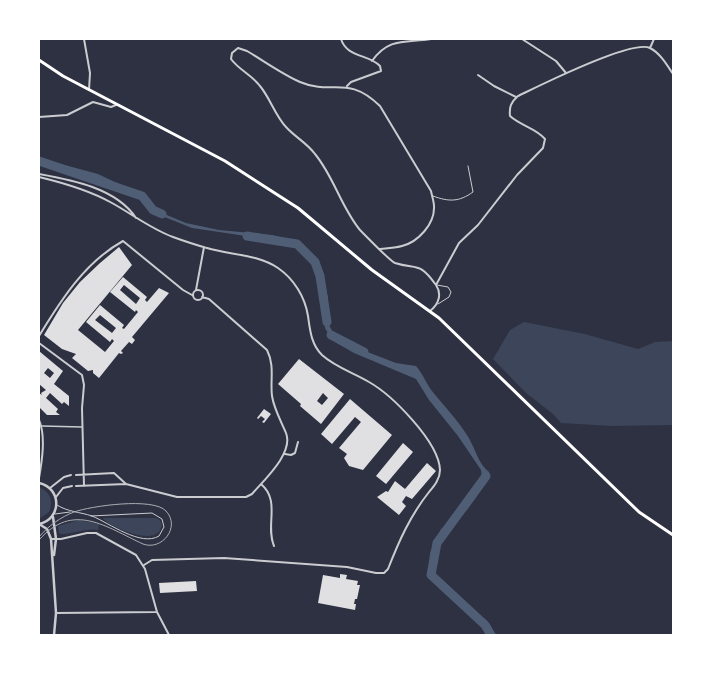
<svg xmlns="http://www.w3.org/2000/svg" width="712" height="674" viewBox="0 0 712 674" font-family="Poppins,sans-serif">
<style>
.green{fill:#3c4559}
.water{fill:#4f5d75}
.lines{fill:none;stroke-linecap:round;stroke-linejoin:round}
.river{stroke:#4f5d75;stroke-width:9}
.building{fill:#e0e0e3;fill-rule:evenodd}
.service{stroke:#caccd0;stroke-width:1}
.pedestrian{stroke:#caccd0;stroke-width:1.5}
.minor{stroke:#caccd0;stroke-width:2}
.tertiary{stroke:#caccd0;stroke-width:2.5}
.primary{stroke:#fff;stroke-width:3}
.tram{stroke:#abadb3;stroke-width:1}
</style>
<rect width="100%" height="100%" fill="#2d3142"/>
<!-- green -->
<path class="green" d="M 524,322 L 585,334 L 638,349 L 655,342 L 673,341 L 673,425 L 612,426 L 561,423 L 553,414 L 526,393 L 493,359 L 510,330 Z
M 39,487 C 50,492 54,501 49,512 L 39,519 Z
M 103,518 L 156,518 C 160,520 163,523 161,528 C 156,547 109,527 103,518 Z
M 79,520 L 99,524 L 98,530 C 87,527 65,537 59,533 L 58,526 Z"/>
<!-- water -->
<path class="water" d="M 39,158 L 98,174 L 140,194 L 150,208 L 186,223 L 219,230 L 272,235 L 299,242 L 312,254 L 317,262 L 328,297 L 326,320 L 334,334 L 352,346 L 396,363 L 416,366 C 423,374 426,383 432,391 C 444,406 457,419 467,435 C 475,447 478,464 489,472 L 489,479 L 467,510 L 447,528 L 440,539 L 438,545 L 433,553 L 432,560 L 435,573 L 442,586 L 486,620 L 491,626 L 493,635 L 488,635 L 474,615 L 462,608 L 439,588 L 430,573 L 429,568 L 430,553 L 441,529 L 452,520 L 473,496 L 482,478 L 481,470 L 458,436 L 429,400 L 416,379 L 354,353 L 335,342 L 329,335 L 325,328 L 324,322 L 326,304 L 321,283 L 309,255 L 300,247 L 286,242 L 192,228 L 152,212 L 140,197 L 110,183 L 84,174 L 39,162 Z"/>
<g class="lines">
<!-- river -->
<path class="river" d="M 39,161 L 142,196 L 153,210 L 162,214
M 247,236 L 297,244 L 315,262 L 320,276 L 327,322
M 331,335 L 364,352
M 486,476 L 437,543 L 431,575 L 485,625 L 491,635"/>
</g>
<!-- building -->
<path class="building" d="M 119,247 L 132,265 L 78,330 L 105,352 L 114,341 L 112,339 L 110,342 L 86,322 L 100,305 L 124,325 L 122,328 L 124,329 L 138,312 L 136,310 L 135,312 L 110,292 L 123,277 L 147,297 L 145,300 L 147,302 L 159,288 L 169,293 L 132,337 L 135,340 L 132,344 L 129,342 L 121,351 L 123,353 L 121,354 L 119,353 L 99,378 L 93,373 L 93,370 L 88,371 L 72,358 L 76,354 L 62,349 L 44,335 L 63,303 L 80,282 L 100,263 ZM 124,285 L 140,298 L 136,304 L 120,290 ZM 100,315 L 116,328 L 112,333 L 95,320 Z
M 39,351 L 63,371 L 54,384 L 69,396 L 69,406 L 64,402 L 62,404 L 50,393 L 46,398 L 58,409 L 56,412 L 60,415 L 47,415 L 39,407 L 39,393 L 42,395 L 41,393 L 46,390 L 39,384 ZM 48,368 L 54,373 L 50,378 L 44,373 Z
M 299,359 L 344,394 L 321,424 L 300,406 L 301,404 L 278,384 ZM 323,393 L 328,398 L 322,405 L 317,401 Z
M 350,399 L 392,435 L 363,470 L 349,466 L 344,458 L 347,454 L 339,448 L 361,422 L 355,417 L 332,444 L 321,434 Z
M 264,409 L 271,414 L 264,423 L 262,422 L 265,419 L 261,416 L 258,419 L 257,418 Z
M 403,443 L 413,452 L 386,484 L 376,476 Z
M 427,463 L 436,471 L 412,499 L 406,496 L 402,502 L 406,506 L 399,515 L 377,497 L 386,491 L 388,492 L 395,481 L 405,489 Z
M 340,574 L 347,575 L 346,579 L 358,581 L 357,585 L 360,585 L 357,599 L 355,599 L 354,604 L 356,604 L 355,610 L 318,603 L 323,575 L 340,578 Z
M 196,581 L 197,591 L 160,593 L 159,583 Z"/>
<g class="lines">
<!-- service -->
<path class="service" d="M 433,196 C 449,202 459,202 473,192 L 468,166
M 437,285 L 448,287 L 451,292 L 449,297 L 438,304
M 57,505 C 68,512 80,512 92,516 C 109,523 141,547 159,536 L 164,527 L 162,519 L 152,513 L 91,516
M 55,514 L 70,512"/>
<!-- pedestrian -->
<path class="pedestrian" d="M 42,426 L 82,427"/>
<!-- minor -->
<path class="minor" d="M 84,39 L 90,73 L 89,90
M 341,39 C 347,58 369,54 380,66 L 381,71 L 351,82 L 347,86
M 522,39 L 556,61 L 566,73
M 650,48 L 654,39
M 372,61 C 389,37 406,43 431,39
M 478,75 L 494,86 L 516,97
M 39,117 L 67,115 L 93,102 L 111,107 L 116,105
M 39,174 C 72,180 116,188 136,218
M 39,177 C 64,183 89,190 112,203 C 132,214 151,229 173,237 C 184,241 196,245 207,248 C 230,255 257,254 278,268 C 294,279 305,297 308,316 C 310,330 311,344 322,355 C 335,367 354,373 369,382 C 392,395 439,442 440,470 C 440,479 434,486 429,492 C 410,516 399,541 388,569 L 384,573 L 376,573 L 347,567 L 224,558 L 152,560 L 144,565
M 380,249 C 387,248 395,248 402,246 C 418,242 435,224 434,206 C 434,202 432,196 431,191 L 380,106 C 347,74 333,96 300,82 C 282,74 264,61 247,51 L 238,48 L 232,53 L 231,59 C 239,70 252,75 260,86 C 270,98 275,115 286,127 C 295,137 307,143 315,154 C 334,177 341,207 360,230 C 365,235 390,261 395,263 C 417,270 419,261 436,285 C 442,294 439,304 430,311
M 436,285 L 459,243 L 478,225 L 517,175 L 543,148 L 545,139 C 536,128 521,126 510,116 C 509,107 511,102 518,96 C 539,86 632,39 650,48 C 660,53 667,65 673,74
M193 295a5 5 0 1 1 10 0a5 5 0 1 1-10 0Z
M 196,290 L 204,247
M 39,336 C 61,300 85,262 123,241 L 183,290 L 192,295
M 39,343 L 82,375 L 84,385 L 82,408 L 84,486
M 39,420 C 46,436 42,461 39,478
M 285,454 L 291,455 L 295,453 L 298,442
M 76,475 L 114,473 L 126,484 L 76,486
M 126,484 L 177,497 L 246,497 L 252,494 C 264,480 294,453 286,433 C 281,421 274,409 272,396 C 270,380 275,366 267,350 L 209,299 L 202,297
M 261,484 C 281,501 265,525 274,546
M 50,488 L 64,477 L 71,475
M 56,497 L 63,488 L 72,486
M 51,539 L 61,539 L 87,533 L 96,533 L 136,555 L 145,569 L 157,612 L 169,635
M 56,613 L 156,612
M 223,635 L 230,635"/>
<!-- tertiary -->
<path class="tertiary" d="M 39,483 C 62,488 62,519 39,524
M 53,517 L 56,539 L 54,555
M 39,524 L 47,529 L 51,539 L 56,613 L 54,635"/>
<!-- primary -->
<path class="primary" d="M 39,60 L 63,76 L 225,161 L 298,208 L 372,270 L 439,318 L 639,512 L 673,535"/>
<!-- tram -->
<path class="tram" d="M 39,537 C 48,526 61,517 74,512 C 91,506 153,497 166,511 C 181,527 162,551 143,544 C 106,527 73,501 39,540"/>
</g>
<!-- border -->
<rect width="712" height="674" fill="none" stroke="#ffffff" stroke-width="80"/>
</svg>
